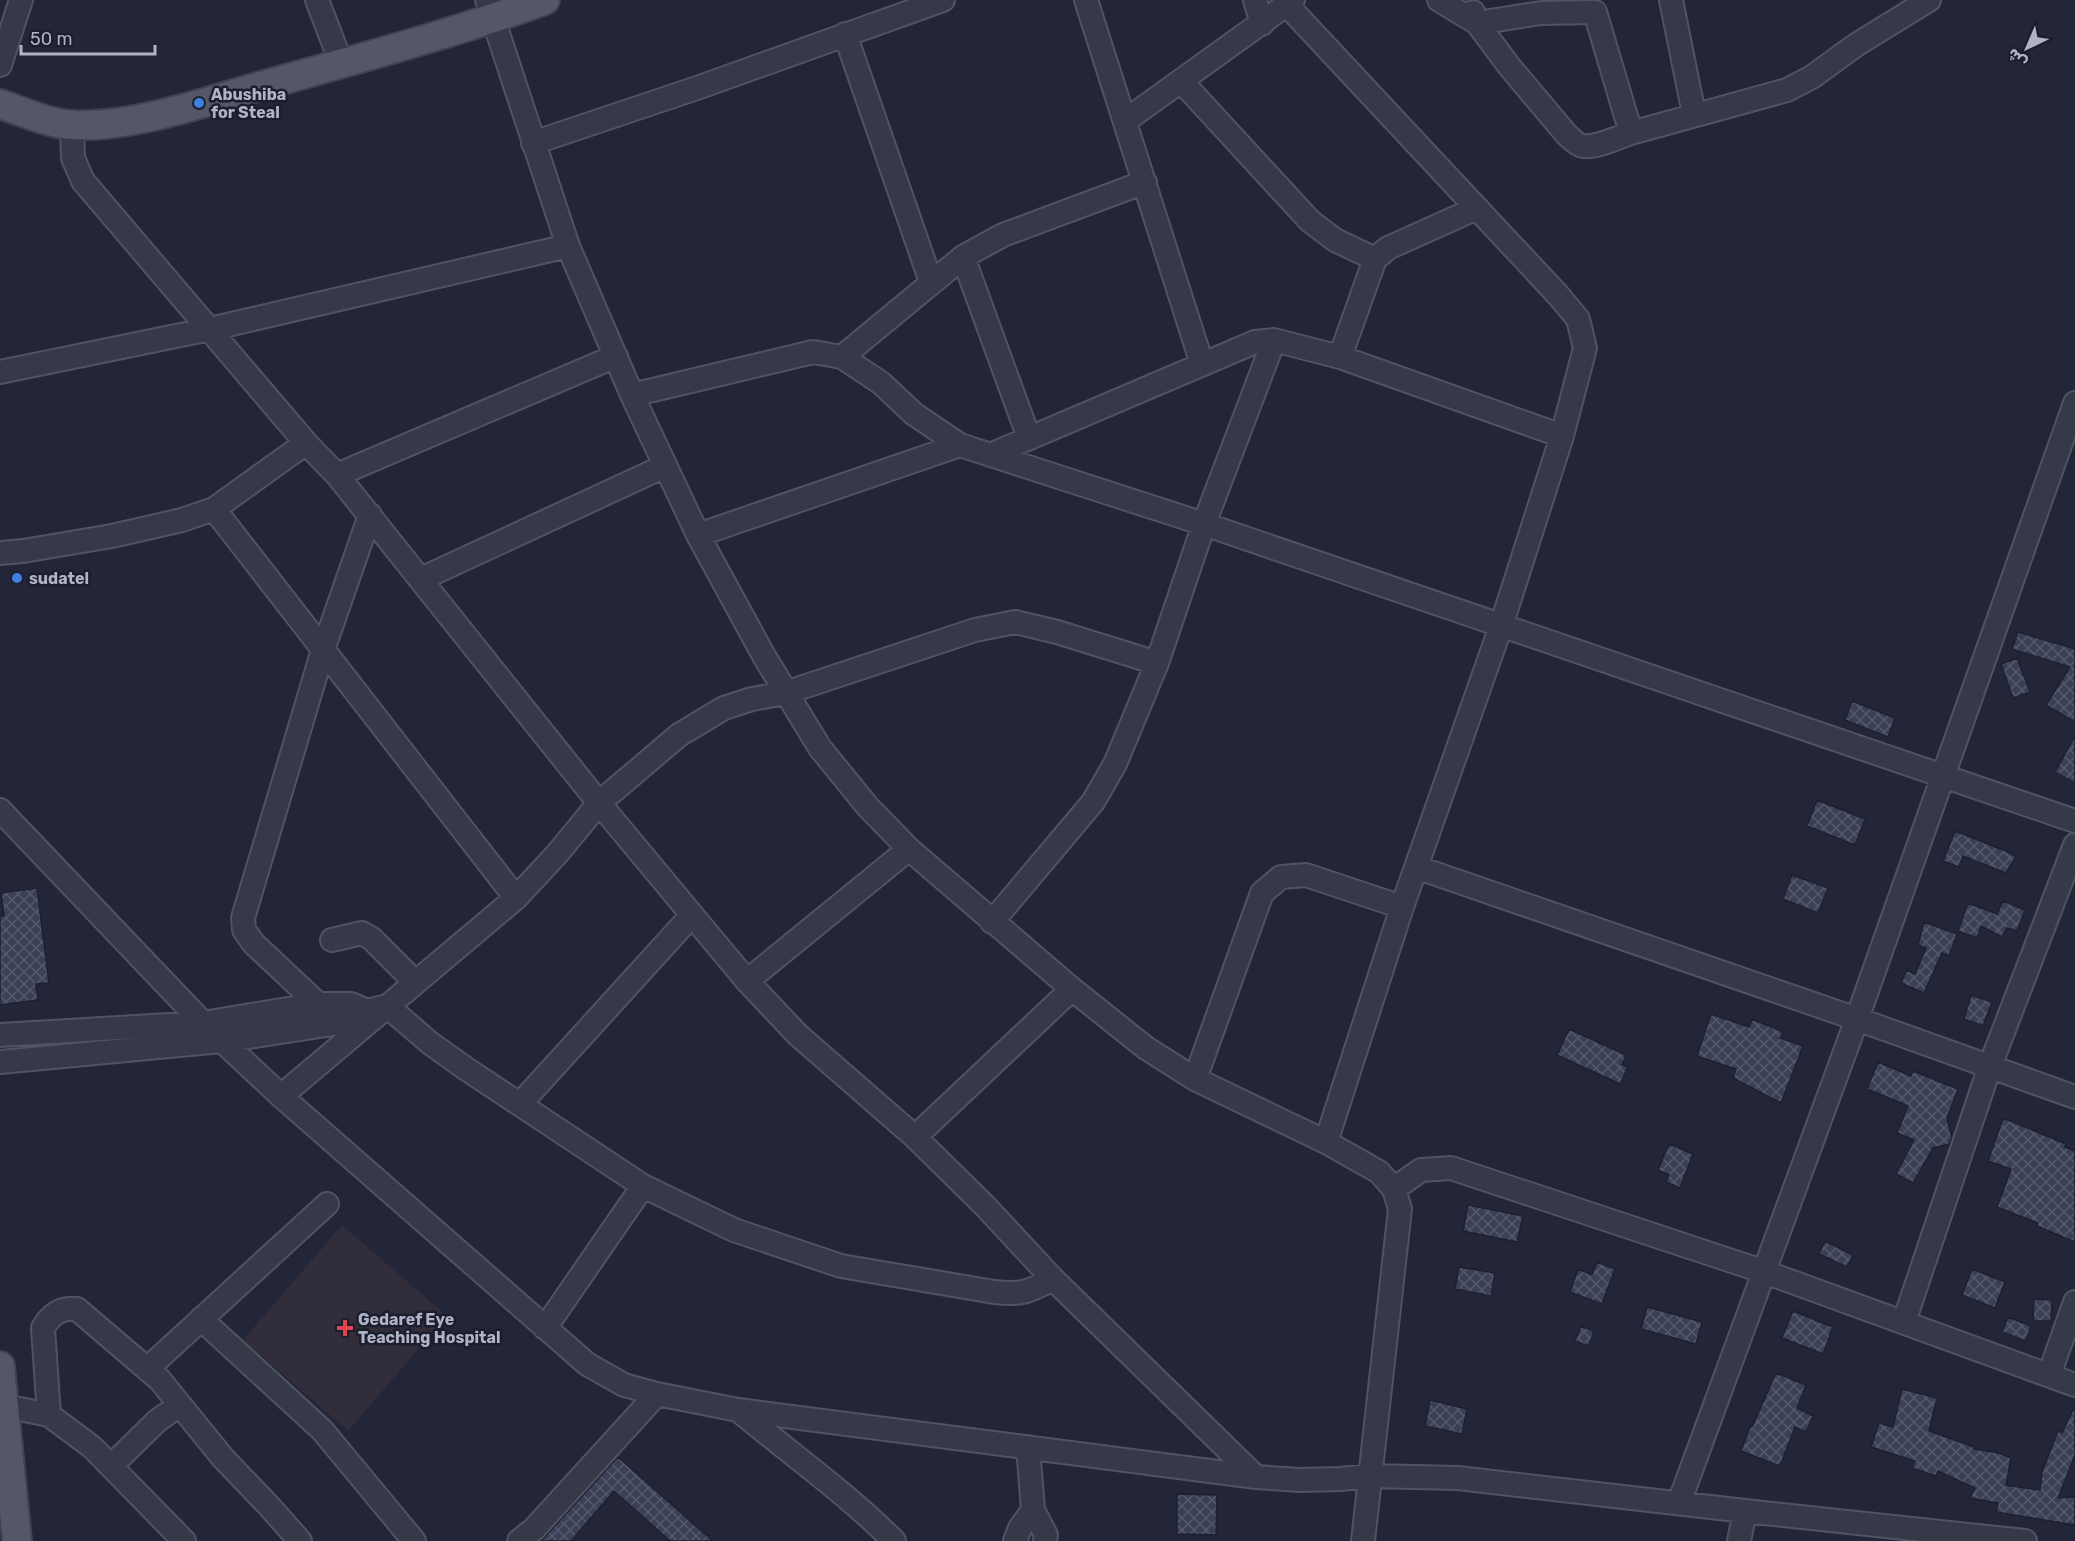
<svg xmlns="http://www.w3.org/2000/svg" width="2075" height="1541" viewBox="0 0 2075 1541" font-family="Rubik,'Noto Sans Arabic',sans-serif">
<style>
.medical{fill:#312d3a}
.building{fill:url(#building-cross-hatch);stroke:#1d202f;stroke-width:1.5}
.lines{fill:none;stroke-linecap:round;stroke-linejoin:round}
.minor-casing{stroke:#505363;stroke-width:26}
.major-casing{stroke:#3f4252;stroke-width:32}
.minor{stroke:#353948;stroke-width:22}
.major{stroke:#535768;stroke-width:28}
.shop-dot{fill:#3f7fe0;stroke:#1b1e2d;stroke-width:2}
.health-dot{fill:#e0444e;stroke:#1b1e2d;stroke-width:2}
.labels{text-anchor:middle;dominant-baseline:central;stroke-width:5;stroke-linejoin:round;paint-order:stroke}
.poi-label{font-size:16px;font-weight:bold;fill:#b0b3c5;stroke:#1b1e2d;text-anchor:start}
</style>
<defs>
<pattern id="building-cross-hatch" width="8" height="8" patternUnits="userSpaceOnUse" patternTransform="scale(1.5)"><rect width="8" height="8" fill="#3b4056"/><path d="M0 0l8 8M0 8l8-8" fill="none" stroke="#55596d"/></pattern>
</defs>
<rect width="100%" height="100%" fill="#222638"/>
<!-- medical -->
<path class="medical" d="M 342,1225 L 447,1316 L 348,1431 L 243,1340 Z"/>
<!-- building -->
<path class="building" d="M 2018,632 L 2075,649 L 2075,722 L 2046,705 L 2070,667 L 2012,649 Z
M 2017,658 L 2030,692 L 2013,698 L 2001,664 Z
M 1852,701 L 1895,718 L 1888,737 L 1845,720 Z
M 2075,736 L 2075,783 L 2055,772 Z
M 1817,800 L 1865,819 L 1855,845 L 1807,826 Z
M 1955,831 L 2008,852 L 2016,857 L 2006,873 L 1963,856 L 1959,867 L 1943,861 Z
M 1792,875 L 1828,888 L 1818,913 L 1783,899 Z
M 37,888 L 49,983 L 36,984 L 38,1000 L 0,1005 L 0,916 L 4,916 L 1,893 Z
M 2003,901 L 2025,910 L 2017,931 L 2007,928 L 2002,937 L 1981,926 L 1977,938 L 1958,931 L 1968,903 L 1997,914 Z
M 1924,922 L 1957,934 L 1949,956 L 1942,953 L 1924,993 L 1901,983 L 1907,970 L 1915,974 L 1926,948 L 1918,945 Z
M 1971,995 L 1992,1002 L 1983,1026 L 1964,1019 Z
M 1711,1014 L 1749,1027 L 1752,1019 L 1783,1032 L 1780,1038 L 1803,1046 L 1781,1103 L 1733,1078 L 1736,1069 L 1697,1056 Z
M 1569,1029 L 1626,1055 L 1622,1065 L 1628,1067 L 1620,1084 L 1557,1055 Z
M 1878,1062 L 1911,1076 L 1913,1071 L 1958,1089 L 1947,1118 L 1952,1138 L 1949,1144 L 1933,1148 L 1913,1183 L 1896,1174 L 1914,1140 L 1897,1133 L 1908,1106 L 1867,1089 Z
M 2003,1118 L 2066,1144 L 2065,1147 L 2075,1151 L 2075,1242 L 2037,1226 L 2038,1223 L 1997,1207 L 2011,1169 L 1988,1161 Z
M 1669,1144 L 1693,1154 L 1680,1188 L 1666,1182 L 1669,1175 L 1658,1170 Z
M 1468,1205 L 1523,1216 L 1517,1242 L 1463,1231 Z
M 1825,1241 L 1853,1255 L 1847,1267 L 1819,1254 Z
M 1597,1262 L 1615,1269 L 1602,1304 L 1570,1292 L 1578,1269 L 1592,1275 Z
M 1459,1267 L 1495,1273 L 1491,1296 L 1455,1289 Z
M 1972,1269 L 2005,1282 L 1995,1308 L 1962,1295 Z
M 2034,1299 L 2052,1300 L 2051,1321 L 2033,1321 Z
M 1647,1307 L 1702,1322 L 1696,1344 L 1641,1329 Z
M 1793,1311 L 1833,1327 L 1823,1354 L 1782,1338 Z
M 2008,1317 L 2031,1326 L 2026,1341 L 2002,1332 Z
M 1581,1326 L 1594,1331 L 1589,1346 L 1575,1341 Z
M 1776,1373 L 1806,1385 L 1797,1408 L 1813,1416 L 1806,1432 L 1795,1427 L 1780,1466 L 1741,1451 L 1750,1427 L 1752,1427 Z
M 1902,1389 L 1937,1398 L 1929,1431 L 1974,1447 L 1974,1449 L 1999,1453 L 2011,1458 L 2006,1485 L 2040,1490 L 2042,1472 L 2058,1431 L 2062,1433 L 2075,1405 L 2075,1455 L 2058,1498 L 2075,1497 L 2075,1525 L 1996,1512 L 1998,1503 L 1970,1498 L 1975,1488 L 1938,1471 L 1936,1476 L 1912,1468 L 1915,1461 L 1871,1447 L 1879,1423 L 1893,1427 Z
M 1430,1400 L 1467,1409 L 1462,1434 L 1425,1426 Z
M 618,1457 L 713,1541 L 670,1541 L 614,1491 L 571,1541 L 541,1541 Z
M 1177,1494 L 1217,1495 L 1216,1535 L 1177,1534 Z"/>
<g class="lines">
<defs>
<path id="minor" d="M 317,0 L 342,65
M 487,0 L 568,246 L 632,395 L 698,535 L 764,656 L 820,748 L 868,807 L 909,849 L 1072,989 L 1146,1048 L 1195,1079 L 1326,1142 L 1379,1172 L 1394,1189 L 1400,1209 L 1363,1541
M 1086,0 L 1202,364
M 1255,0 L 1262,24
M 1439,0 L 1477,23 L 1541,13 L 1595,12 L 1631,133 L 1787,90 L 1812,77 L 1856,45 L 1929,0
M 1671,0 L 1694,114
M 1287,5 L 1558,295 L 1578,319 L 1585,348 L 1562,436 L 1501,626 L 1402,907 L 1326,1142
M 1473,12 L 1477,23 L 1509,66 L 1567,135 C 1572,139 1577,145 1583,146 C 1596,148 1619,137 1631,133
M 845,34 L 931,282
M 0,65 L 21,0
M 1182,82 L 1310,221 L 1335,240 L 1375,259
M 1125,121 L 1293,0
M 72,125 L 73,158 L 83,181 L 306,443 L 337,475 L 599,803 L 747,981 L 798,1035 L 915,1137 L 985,1206 L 1053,1279 L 1256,1477
M 533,143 L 697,88 L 943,0
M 963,257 L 1029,438
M 842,357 L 963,257 L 1003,235 L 1145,182
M 1340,357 L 1375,259 L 1388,248 L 1477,208
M 0,372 L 210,329 L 568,246
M 632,395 L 813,352 L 842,357 L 881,383 L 914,414 L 960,445 L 1204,524 L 2075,821
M 990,455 L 1255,342 L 1274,340
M 337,475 L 616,356
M 214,509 L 516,898
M 698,535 L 960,445
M 0,553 L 23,551 L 112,536 L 182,520 L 214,509 L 306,443
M 421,579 L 665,466
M 0,810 L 203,1023 L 281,1096 L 587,1364 L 624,1385 L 657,1394 L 738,1410 L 1256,1477 L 1300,1480 L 1340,1479 L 1370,1476 L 1458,1478 L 1745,1511 L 2025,1541
M 1416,867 L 1857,1019 L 2075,1097
M 992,922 L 1093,802 L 1115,764 L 1157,663 L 1204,524 L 1274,340 L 1340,357 L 1562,436
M 332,940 L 362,933 L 372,939 L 415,982
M 747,981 L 909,849
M 318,1004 L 254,944 L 244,930 L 243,918 L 323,650 L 370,515
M 0,1035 L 203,1023 L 318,1004 L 351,1004 L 367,1011
M 0,1062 L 222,1041 L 352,1021 L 367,1011 L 387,1006 L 430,1043 L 465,1068 L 643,1186 L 734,1230 L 841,1266 L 994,1292 C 1023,1295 1028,1292 1053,1279
M 1195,1079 L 1262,893 L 1281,877 L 1306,875 L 1402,907
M 281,1096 L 516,898 L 557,854 L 599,803 L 679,735 L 724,708 L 752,699 L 785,693 L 975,630 L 1015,622 L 1057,632 L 1157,663
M 521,1103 L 692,915
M 915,1137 L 1072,989
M 1394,1189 L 1421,1170 L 1451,1168 L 1765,1272 L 2075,1385
M 201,1319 L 322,1430 L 414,1541
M 1904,1322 L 1990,1066 L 2075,845
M 545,1328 L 643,1186
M 147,1369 L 327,1204
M 2049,1375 L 2075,1302
M 5,1406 L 49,1415 L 92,1447 L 184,1541
M 738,1410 C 791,1454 846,1493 894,1541
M 49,1415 L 43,1328 C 51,1314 61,1307 77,1309 L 160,1380 L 180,1405
M 1028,1447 L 1033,1510 L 1046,1535 L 1045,1541
M 111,1466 L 158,1420 L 180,1405 L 223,1458 L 269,1506 L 300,1541
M 1679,1503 L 1857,1019 L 2075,403
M 519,1541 L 534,1529 L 657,1394
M 1015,1541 L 1020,1528 L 1033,1510
M 1739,1541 L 1745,1511"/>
<path id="major" d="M 0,104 C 24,112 49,124 74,125 C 131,128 206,102 261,86 C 357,59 452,34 545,0
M 0,1366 L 17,1541"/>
</defs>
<!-- minor casing -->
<use href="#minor" class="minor-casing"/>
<!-- major casing -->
<use href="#major" class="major-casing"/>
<!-- minor -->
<use href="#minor" class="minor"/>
<!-- major -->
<use href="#major" class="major"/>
</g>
<!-- markers -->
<g class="shop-dot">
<circle cx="199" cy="103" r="6"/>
<circle cx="17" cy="578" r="6"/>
</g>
<path class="health-dot" d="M342 1319h6v6h6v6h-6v6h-6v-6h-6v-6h6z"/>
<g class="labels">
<!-- poi labels -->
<g class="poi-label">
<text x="211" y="94">Abushiba<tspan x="211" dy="18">for Steal</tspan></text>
<text x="29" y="578">sudatel</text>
<text x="358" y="1319">Gedaref Eye<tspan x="358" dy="18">Teaching Hospital</tspan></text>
</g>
</g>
<!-- north arrow -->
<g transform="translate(2027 48) rotate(224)" stroke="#1b1e2d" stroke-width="4.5" paint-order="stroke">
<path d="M0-4.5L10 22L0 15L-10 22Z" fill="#b0b3c5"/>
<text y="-9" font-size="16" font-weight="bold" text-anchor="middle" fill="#b0b3c5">ش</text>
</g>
<!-- scale -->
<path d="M21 45v9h134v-9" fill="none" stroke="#b0b3c5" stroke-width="3"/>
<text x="30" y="45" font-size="18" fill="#b0b3c5" stroke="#1b1e2d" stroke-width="4.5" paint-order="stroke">50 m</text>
</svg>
